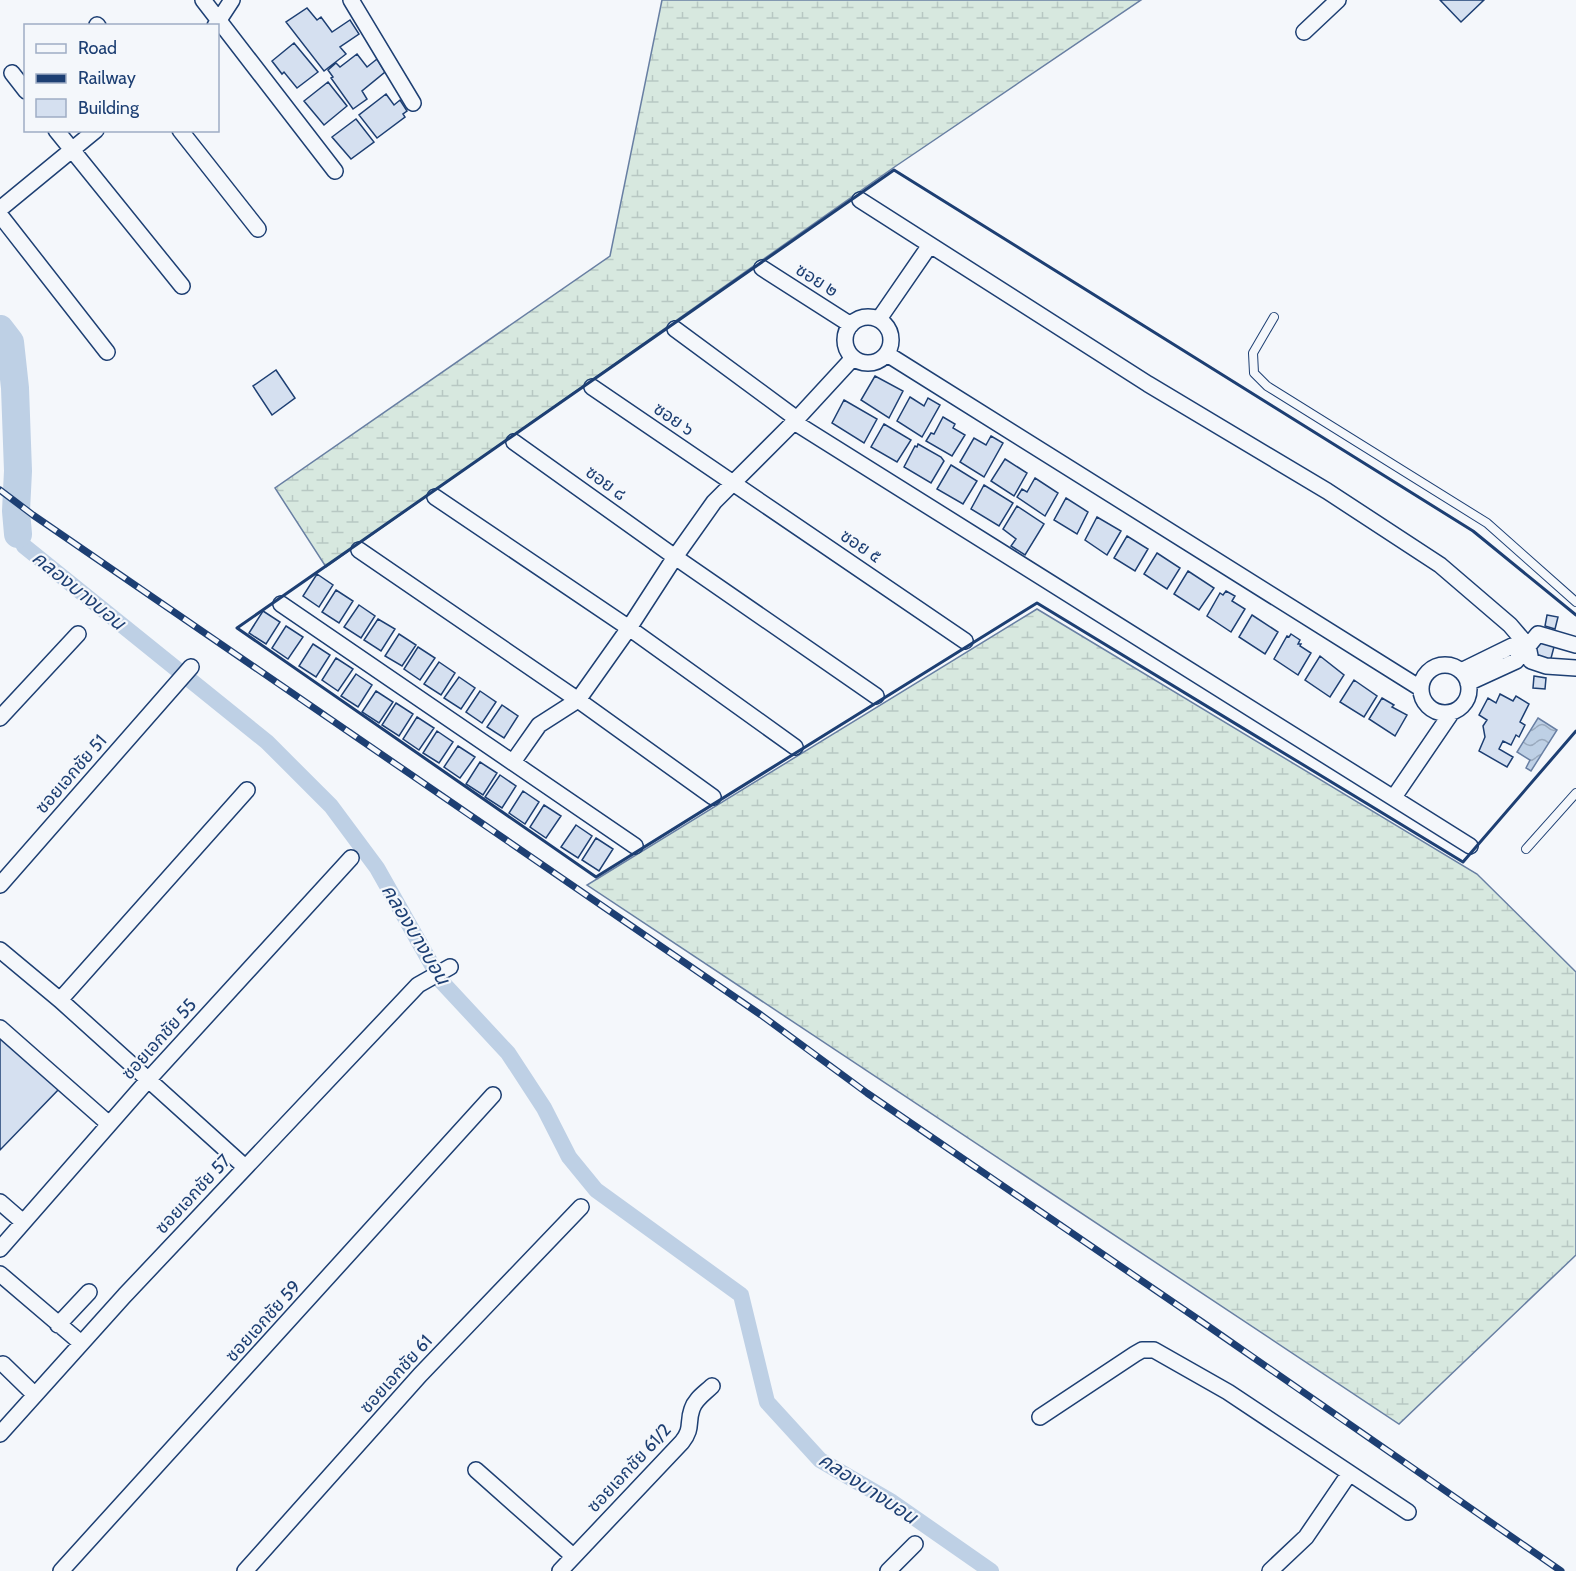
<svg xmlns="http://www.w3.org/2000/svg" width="1576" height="1571" viewBox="0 0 1576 1571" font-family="Cabin,'Noto Sans Thai',sans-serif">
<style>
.wetland{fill:url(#wetland-marsh);stroke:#687fa3;stroke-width:1.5}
.water{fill:url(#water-waves);stroke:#687fa3;stroke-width:1.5}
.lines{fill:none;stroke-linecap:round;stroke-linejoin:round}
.canal{stroke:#bed0e5;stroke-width:16}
.river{stroke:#bed0e5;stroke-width:28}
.building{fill:#d5e0f0;stroke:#1d3f73;stroke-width:1.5}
.service-casing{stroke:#1d3f73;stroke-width:10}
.minor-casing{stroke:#1d3f73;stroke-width:18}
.service{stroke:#f4f7fb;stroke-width:8}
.minor{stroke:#f4f7fb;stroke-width:15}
.rail-casing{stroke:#1d3f73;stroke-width:7}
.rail{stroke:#f4f7fb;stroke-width:4.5;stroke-dasharray:14;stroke-linecap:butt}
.wall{stroke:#1d3f73;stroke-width:3}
.labels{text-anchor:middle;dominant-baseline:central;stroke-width:4.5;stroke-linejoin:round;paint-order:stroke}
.street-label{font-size:18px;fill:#1d3f73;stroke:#f4f7fb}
.water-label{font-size:20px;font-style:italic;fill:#1d3f73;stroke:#f4f7fb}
</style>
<defs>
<pattern id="wetland-marsh" width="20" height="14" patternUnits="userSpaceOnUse" patternTransform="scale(1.5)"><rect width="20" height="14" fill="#d7e8df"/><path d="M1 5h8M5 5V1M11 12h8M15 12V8" fill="none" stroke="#b8c8c3"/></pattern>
<pattern id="water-waves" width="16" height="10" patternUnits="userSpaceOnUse" patternTransform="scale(1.5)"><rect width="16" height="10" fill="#bed0e5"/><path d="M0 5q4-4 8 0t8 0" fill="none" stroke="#9aaabe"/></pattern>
</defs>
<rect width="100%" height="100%" fill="#f4f7fb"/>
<!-- wetland -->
<path class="wetland" d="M 662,0 L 1141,0 L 893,168 L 326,567 L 275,488 L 610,256 Z
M 1037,609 L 1477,874 L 1576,972 L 1576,1255 L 1399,1424 L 587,885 Z"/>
<!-- water -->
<path class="water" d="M 1538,718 L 1557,730 L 1531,771 L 1526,768 L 1530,760 L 1517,752 Z"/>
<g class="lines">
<!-- canal -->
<path class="canal" d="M 18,534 L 24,546 L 267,742 L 331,806 L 377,868 L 441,981 L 508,1053 L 544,1108 L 569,1157 L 596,1190 L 741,1295 L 767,1402 L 820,1460 L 892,1502 L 991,1571"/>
<!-- river -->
<path class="river" d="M 0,329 L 10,342 L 15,388 L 18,471 L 16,511 L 18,534"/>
</g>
<!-- building -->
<path class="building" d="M 1440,0 L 1484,0 L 1461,22 Z
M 307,8 L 317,20 L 321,17 L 332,32 L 350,20 L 359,34 L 340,47 L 346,54 L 324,71 L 286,22 Z
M 294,43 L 318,72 L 297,88 L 284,72 L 282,74 L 272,61 Z
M 357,54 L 367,67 L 377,59 L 385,72 L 362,91 L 367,99 L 353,109 L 331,78 L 333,77 L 328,70 L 336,63 L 340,67 Z
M 328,82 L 347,106 L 324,125 L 304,101 Z
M 386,94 L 394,105 L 400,100 L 407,111 L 403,114 L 405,117 L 377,138 L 359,115 Z
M 356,119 L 374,142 L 351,159 L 332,137 Z
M 276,370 L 295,398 L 272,415 L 253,386 Z
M 875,376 L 903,391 L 889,418 L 861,400 Z
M 910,397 L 924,406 L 928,398 L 940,405 L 922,437 L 897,421 Z
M 844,400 L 877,419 L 864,443 L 832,423 Z
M 943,417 L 955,424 L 953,428 L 965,435 L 952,456 L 926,441 L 931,433 L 934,434 Z
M 884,424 L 911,440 L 897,462 L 871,447 Z
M 991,436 L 1003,443 L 984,477 L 960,462 L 974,438 L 986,445 Z
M 918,444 L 941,457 L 944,461 L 931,483 L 904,467 L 915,446 L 917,447 Z
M 1005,459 L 1027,473 L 1014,496 L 991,481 Z
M 951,465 L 977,481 L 963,504 L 937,489 Z
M 1035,478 L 1058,493 L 1045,516 L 1017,497 L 1022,489 L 1027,492 Z
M 984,485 L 1013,503 L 999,526 L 971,509 Z
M 1066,498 L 1088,512 L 1077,534 L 1054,520 Z
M 1017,506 L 1044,524 L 1025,555 L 1011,546 L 1016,539 L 1003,529 Z
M 1097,517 L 1121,531 L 1107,555 L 1085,540 Z
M 1127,536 L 1148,549 L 1135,571 L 1114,558 Z
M 1157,553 L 1180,568 L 1167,589 L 1144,574 Z
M 1188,571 L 1214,588 L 1199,610 L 1174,594 Z
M 317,574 L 333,585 L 319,607 L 303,596 Z
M 336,590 L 353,601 L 339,623 L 322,612 Z
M 1226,591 L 1235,596 L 1232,601 L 1245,609 L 1231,632 L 1207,616 L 1220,593 L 1223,595 Z
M 359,605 L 375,616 L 361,638 L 344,627 Z
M 263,611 L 280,622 L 266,644 L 249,633 Z
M 1252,615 L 1278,632 L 1265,654 L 1239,637 Z
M 1547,615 L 1558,617 L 1555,629 L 1545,626 Z
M 378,619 L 395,629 L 381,651 L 364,640 Z
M 286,626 L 303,637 L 288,659 L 272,648 Z
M 399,634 L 416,645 L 402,666 L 385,656 Z
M 1291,634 L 1300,640 L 1298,644 L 1301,644 L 1300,646 L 1311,653 L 1298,675 L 1274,659 L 1287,636 L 1289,637 Z
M 1539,639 L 1555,643 L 1550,662 L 1534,658 Z
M 313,644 L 330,655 L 316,677 L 299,666 Z
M 418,647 L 435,658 L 420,680 L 404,669 Z
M 1320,656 L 1344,675 L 1330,697 L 1305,680 Z
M 336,658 L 353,669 L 338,691 L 322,680 Z
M 439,662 L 455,673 L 441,695 L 424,684 Z
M 356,674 L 372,685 L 358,707 L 341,696 Z
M 1534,676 L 1546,678 L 1545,689 L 1533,688 Z
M 459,677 L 475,688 L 461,709 L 444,698 Z
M 1354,680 L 1377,696 L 1364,717 L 1340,702 Z
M 376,691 L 393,702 L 379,723 L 362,712 Z
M 480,691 L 496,702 L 482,723 L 466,712 Z
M 1500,694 L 1513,701 L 1516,696 L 1529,704 L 1520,722 L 1525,725 L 1519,737 L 1516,735 L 1511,745 L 1503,741 L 1499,749 L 1513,757 L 1507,767 L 1479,751 L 1485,737 L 1483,726 L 1487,720 L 1479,715 L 1488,698 L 1496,703 Z
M 1382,698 L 1394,705 L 1392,707 L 1407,715 L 1395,736 L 1369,719 Z
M 396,703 L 413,714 L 399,736 L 382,725 Z
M 502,705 L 518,716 L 504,738 L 487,727 Z
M 417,717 L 434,728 L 419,750 L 403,739 Z
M 437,731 L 453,742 L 439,763 L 423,753 Z
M 458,746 L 475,757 L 460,778 L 444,767 Z
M 480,762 L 497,773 L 483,795 L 466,784 Z
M 500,775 L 516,786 L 502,808 L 485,797 Z
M 523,791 L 539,802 L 525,824 L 509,813 Z
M 544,805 L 561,816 L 546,838 L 530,827 Z
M 576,825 L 592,836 L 578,858 L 561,847 Z
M 596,838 L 613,849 L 599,871 L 582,860 Z
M 0,1036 L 59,1089 L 0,1150 Z"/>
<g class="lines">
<defs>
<path id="service" d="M 1274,317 L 1253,353 L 1254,373 L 1267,386 L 1487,523 L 1576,602
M 1526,849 L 1576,793"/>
<path id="minor" d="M 203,0 L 335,171
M 351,0 L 413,103
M 97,25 L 98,26
M 215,26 L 232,0
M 1304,32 L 1338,0
M 12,73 L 26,91
M 56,130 L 182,286
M 180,130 L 258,229
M 860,200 L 1148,384 L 1327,491 L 1440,565 L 1510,625 L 1528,646 L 1531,661 L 1546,666 L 1576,668
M 0,209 L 96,130
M 0,215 L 107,352
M 762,268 L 851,325
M845 340a23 23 0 1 1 46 0a23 23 0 1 1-46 0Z
M 879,319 L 930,245
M 675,329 L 797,419
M 887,354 L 1420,688
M 592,387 L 965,641
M 794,422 L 1470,846
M 514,442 L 675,557 L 876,696
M 435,497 L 629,628 L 795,747
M 359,550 L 578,700 L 713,797
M 281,604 L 635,846
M1421 689a24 24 0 1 1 48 0a24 24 0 1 1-48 0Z
M 1461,671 L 1512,646 L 1528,646
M 1468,683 L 1516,661 L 1538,634 L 1576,645
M 0,718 L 78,634
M 513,762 L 539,725 L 578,700 L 629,628 L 675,557 L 714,502 L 794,422 L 853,358
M 1394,797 L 1452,712
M 0,885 L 191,667
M 0,950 L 60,1000 L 245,1167
M 60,1000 L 247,790
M 0,1028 L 109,1124
M 0,1202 L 23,1222
M 0,1249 L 148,1080 L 351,858
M 0,1274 L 81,1343
M 58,1325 L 89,1292
M 3,1364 L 35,1395
M 1040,1417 L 1135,1354 L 1142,1350 L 1154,1350 L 1228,1392 L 1408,1512
M 0,1434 L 125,1295 L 418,985 L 450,967
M 476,1470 L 573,1556
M 61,1571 L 493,1095
M 245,1571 L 420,1375 L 581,1207
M 560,1571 L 682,1442 C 693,1428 687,1423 692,1409 C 695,1399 705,1393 712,1386
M 888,1571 L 915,1544
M 1270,1571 L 1306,1537 L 1349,1474"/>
</defs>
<!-- service casing -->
<use href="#service" class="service-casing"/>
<!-- minor casing -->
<use href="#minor" class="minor-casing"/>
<!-- service -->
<use href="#service" class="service"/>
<!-- minor -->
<use href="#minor" class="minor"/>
<defs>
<path id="rail" d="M 0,490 L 33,515 L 761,1015 L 867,1093 L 1205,1324 L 1561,1571"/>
</defs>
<!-- rail casing -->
<use href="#rail" class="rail-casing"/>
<!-- rail -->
<use href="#rail" class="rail"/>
<!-- wall -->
<path class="wall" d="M 1576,615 L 1473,531 L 894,170 L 237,628 L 596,877 L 1037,603 L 1463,862 L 1576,731"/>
</g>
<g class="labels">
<!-- street labels -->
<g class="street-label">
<text transform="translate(817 280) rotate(32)">ซอย ๒</text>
<text transform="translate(674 419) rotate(34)">ซอย ๖</text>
<text transform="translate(606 483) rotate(36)">ซอย ๘</text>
<text transform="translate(861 546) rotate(34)">ซอย ๕</text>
<text transform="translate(71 774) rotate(-49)">ซอยเอกชัย 51</text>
<text transform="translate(159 1039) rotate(-48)">ซอยเอกชัย 55</text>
<text transform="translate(193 1194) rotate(-47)">ซอยเอกชัย 57</text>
<text transform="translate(263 1321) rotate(-48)">ซอยเอกชัย 59</text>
<text transform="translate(396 1374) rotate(-48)">ซอยเอกชัย 61</text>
<text transform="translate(629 1468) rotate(-47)">ซอยเอกชัย 61/2</text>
</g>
<!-- water labels -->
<g class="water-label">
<text transform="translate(79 590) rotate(39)">คลองบางบอน</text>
<text transform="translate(416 934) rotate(59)">คลองบางบอน</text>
<text transform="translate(868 1488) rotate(33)">คลองบางบอน</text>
</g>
</g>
<!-- legend -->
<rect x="24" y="24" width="195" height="108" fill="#f4f7fb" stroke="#9eadc5" stroke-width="1.5"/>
<rect x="36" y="44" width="30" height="9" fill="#f4f7fb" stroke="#9eadc5" stroke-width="1.5"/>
<text x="78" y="54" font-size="18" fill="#1d3f73">Road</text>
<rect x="36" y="74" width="30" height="9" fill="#1d3f73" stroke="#9eadc5" stroke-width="1.5"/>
<text x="78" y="84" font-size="18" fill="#1d3f73">Railway</text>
<rect x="36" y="99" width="30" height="18" fill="#d5e0f0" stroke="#9eadc5" stroke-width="1.5"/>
<text x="78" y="114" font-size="18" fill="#1d3f73">Building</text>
</svg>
